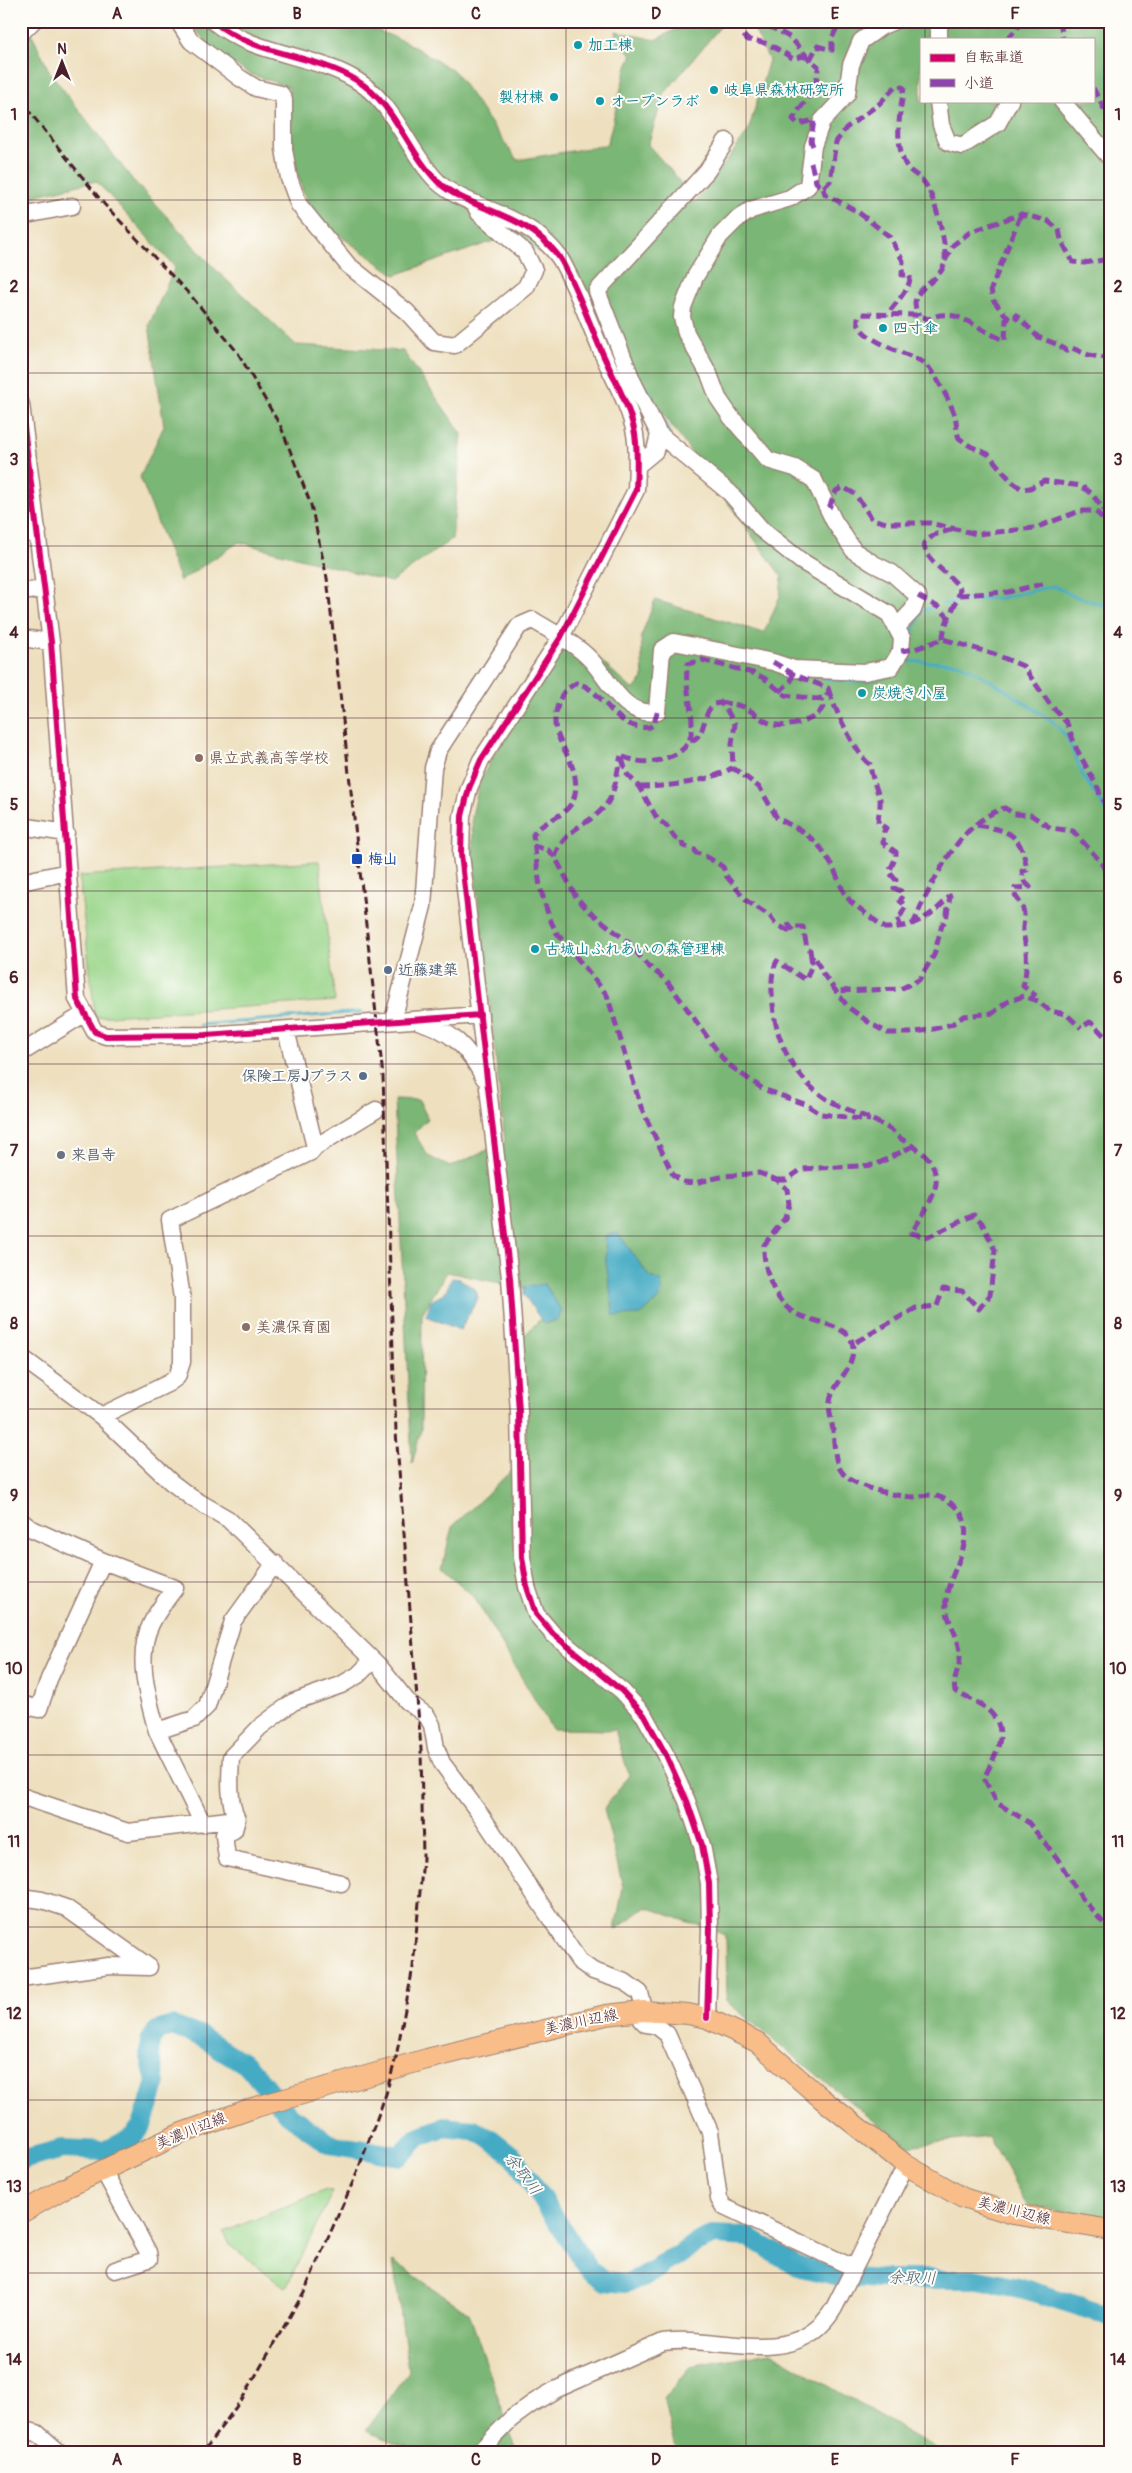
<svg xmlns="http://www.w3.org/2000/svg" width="1132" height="2473" viewBox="0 0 1132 2473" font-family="Pangolin,'Klee One',sans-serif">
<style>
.green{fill:#99d589;stroke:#727a5a}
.forest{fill:#7ab675;stroke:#626a50;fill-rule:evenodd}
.water{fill:#45abc5;stroke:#486578}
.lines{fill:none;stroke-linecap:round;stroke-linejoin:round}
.stream{stroke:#45abc5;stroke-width:3}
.river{stroke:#45abc5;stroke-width:20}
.minor-casing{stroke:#9c8075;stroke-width:19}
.major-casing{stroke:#9c8075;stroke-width:22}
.minor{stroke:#fff;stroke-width:16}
.major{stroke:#f8bd89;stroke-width:20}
.rail{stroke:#4a1f2b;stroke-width:3;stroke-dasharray:8 4;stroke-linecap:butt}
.quiet{stroke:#8e44ad;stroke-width:5;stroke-dasharray:10 5;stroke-linecap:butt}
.cycleway-casing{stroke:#fdfcf7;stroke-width:9}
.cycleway{stroke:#d6006c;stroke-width:6}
.grid{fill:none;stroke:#4a1f2b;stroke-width:1;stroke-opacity:0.55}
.culture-dot{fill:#0f9aa8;stroke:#fdfcf7;stroke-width:2}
.education-dot{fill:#8d6e63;stroke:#fdfcf7;stroke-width:2}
.transit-dot{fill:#1a4fb4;stroke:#fdfcf7;stroke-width:2}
.service-dot{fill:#5c6f8a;stroke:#fdfcf7;stroke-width:2}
.worship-dot{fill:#6b7280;stroke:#fdfcf7;stroke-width:2}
.labels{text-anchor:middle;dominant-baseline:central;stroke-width:4;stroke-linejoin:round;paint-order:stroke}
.culture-label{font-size:15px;font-weight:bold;fill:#0d838f;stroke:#fdfcf7;text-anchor:start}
.education-label{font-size:15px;font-weight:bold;fill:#785e54;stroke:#fdfcf7;text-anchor:start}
.transit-label{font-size:15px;font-weight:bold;fill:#164399;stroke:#fdfcf7;text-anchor:start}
.service-label{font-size:15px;font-weight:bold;fill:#4e5e75;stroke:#fdfcf7;text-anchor:start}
.worship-label{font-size:15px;font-weight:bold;fill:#5b616d;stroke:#fdfcf7;text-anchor:start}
.street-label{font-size:15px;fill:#4a1f2b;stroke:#fdfcf7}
.water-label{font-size:16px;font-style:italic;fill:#485e70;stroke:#fdfcf7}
.neatline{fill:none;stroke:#4a1f2b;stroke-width:2}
.grid-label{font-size:16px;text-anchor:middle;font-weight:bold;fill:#4a1f2b}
</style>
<rect width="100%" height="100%" fill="#fdfcf7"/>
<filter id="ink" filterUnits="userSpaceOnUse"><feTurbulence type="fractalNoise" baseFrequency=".02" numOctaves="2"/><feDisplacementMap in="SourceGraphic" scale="10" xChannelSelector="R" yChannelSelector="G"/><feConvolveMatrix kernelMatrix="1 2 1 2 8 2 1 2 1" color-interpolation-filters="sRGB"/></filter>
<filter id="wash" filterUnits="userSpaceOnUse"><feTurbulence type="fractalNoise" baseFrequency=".0096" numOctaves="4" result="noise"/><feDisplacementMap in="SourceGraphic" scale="20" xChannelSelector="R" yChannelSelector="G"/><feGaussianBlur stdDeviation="1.12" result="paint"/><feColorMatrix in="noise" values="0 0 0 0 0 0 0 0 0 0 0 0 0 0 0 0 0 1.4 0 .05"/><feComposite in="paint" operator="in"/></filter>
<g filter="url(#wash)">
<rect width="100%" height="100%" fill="#eee0bf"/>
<!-- green -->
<path class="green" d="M 319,861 L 335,1001 L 95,1017 L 79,876 Z
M 326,2190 L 333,2191 L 286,2288 L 230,2245 L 224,2232 Z"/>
<!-- forest -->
<path class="forest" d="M 21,21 L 26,21 L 49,71 L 132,179 L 218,272 L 296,345 L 403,351 L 462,434 L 452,539 L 391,582 L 239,542 L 180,581 L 140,477 L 164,426 L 149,325 L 175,267 L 96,181 L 21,199 Z
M 188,21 L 354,21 L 406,42 L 455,72 L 517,160 L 607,145 L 625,72 L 632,54 L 617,42 L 616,31 L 655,40 L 686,24 L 688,21 L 725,21 L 664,94 L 648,145 L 673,173 L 695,203 L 748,132 L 769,60 L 750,21 L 1111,21 L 1111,2222 L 1027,2205 L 989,2137 L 905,2146 L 727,2002 L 726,1935 L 646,1907 L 615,1930 L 623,1887 L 604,1809 L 629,1775 L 615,1730 L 552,1729 L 474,1597 L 442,1568 L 452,1527 L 527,1456 L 521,1339 L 549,1310 L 543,1292 L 447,1272 L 422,1314 L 421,1430 L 412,1464 L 394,1099 L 419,1100 L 428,1119 L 414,1133 L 428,1156 L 450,1167 L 505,1142 L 473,853 L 472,816 L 480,780 L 566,629 L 633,690 L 643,679 L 641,637 L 655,600 L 764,633 L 780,596 L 782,577 L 642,385 L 573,277 L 514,234 L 395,275 L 311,215 L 289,149 L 289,87 L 250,74 L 216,53 ZM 921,39 L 1093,39 L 1093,101 L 921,101 Z
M 393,2261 L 469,2313 L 517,2452 L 420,2452 L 366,2431 L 409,2371 Z
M 770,2352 L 942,2452 L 677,2452 L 664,2399 L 690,2366 Z"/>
<!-- water -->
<path class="water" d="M 618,1233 L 649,1276 L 662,1282 L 660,1298 L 641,1315 L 614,1316 L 606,1262 L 605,1236 Z
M 452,1278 L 460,1279 L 476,1290 L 478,1298 L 460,1330 L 426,1316 L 431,1301 L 445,1293 Z
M 545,1284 L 562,1311 L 558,1319 L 544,1324 L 524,1295 L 524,1287 Z"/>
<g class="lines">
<!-- stream -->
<path class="stream" d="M 1105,21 L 1111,89
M 648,388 L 655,408 L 670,433
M 741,493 L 768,524
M 943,604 L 961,600 L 1000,598 L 1054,586 L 1074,596 L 1111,607
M 891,606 L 901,613
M 908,645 L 921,612 L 931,608
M 902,661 L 959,663 L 990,680 L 1052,721 L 1067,737 L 1083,776 L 1111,818
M 824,678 C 842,681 867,685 884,675
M 200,1025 L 362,1012"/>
<!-- river -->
<path class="river" d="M 21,2160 L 62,2149 L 105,2151 L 132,2138 L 142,2126 L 156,2082 L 149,2052 L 150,2041 L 157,2031 L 172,2026 L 200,2036 L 248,2066 L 289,2115 L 329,2144 L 400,2156 L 418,2137 L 444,2127 L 473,2130 L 490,2138 L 514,2157 L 590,2271 L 605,2281 L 625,2283 L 639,2279 L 659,2268 L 661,2264 L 678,2256 L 695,2243 L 715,2235 L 749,2237 L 797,2266 L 839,2276 L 880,2279 L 973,2279 L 1024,2289 L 1111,2316"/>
</g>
</g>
<g filter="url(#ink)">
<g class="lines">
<defs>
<path id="minor" d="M 178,21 L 191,41 L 240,78 L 256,88 L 281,94 L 284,100 L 284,149 L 289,178 L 299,205 L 348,265 L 407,312 L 434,342 L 455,345 L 526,287 L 534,270 L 525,252 L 479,213 L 474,203
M 213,21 C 255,56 311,53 356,80 C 395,103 407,151 438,182 C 460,203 504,211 532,231 C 541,237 555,250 561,260 C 577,288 588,320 601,350 C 612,376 630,405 635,434 C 638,453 637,471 636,490 L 561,637 L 481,760 L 469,788 L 462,816 L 461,854 L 510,1278 L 519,1412 L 522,1557 L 527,1587 L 536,1614 L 553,1634 L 622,1691 L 644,1715 L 666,1755 L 687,1801 L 702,1845 L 709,1883 L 710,1929 L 707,2018
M 894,21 L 882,26 L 861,41 L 851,65 L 847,94 L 822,121 L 813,146 L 808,186 L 790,198 L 751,210 L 736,220 L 720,236 L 695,277 L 683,307 L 682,317 L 686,333 L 709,374 L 718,398 L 731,417 L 768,460 L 795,468 L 814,480 L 834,521 L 854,551 L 874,564 L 892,573 L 918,596 L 913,610 L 897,627
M 935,21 L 939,25 L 939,39
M 21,33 L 33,21
M 938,101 L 941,125 L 948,142 L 962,146 L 998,123 L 1010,101
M 1062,101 L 1111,159
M 21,216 L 72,206
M 21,404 L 51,642 L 77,999 L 95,1032 L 106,1036 L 206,1035 L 480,1015
M 638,465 L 655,451 L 659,434
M 21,534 L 38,532
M 21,592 L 45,589
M 21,638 L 51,642
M 21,826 L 66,833
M 21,882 L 68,872
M 393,1020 L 423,906 L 433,768 L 438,751 L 519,626 L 533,620 C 552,632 575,643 591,660 C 610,681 623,717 657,712 L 662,650 L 674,642 L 773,662 L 794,669 L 865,672 L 891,667 L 901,651 L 902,638 L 889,614 L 801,561 L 762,530 L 730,493 L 659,434 L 632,380 L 597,291 L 707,171 L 726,141
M 418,1021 C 452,1031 468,1047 484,1078
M 21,1053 L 84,1014
M 315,1147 L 376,1110
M 21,1357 L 101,1416 L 171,1482 L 192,1498 L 228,1519 L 379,1666 L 407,1701 L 427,1716 L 432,1725 L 436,1748 L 442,1763 L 483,1818 L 579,1961 L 593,1971 L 625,1982 L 640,1993 L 643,2005 L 642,2020 L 646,2024 L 657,2026 L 667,2034 L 710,2132 L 719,2199 L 724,2207 L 854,2268
M 101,1416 L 169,1383 L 177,1377 L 182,1362 L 182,1298 L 170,1220 L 311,1152 L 315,1147 L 286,1030
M 21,1521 L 30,1528 L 103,1561 L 175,1588 C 167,1599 157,1611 151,1624 C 135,1656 148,1699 157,1731
M 21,1704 L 39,1709 L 49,1679 L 103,1561
M 21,1796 L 128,1832 L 237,1819 L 234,1830 L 224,1835 L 227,1858 L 341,1883
M 237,1819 C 228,1802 230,1776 231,1757 L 260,1727 L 293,1702 L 341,1685 L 358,1675 L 373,1660
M 203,1824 L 157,1731 L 194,1719 L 207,1706 L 233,1621 L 275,1563
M 21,1897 L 42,1900 L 66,1908 L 149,1967
M 21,1978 L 109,1966 L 149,1967
M 103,2170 L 148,2252 L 149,2259 L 115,2270
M 21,2429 L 37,2433 L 59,2452
M 479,2452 L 511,2419 L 533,2403 L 555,2390 L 663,2342 C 721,2334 797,2372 834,2308 L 906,2165"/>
<path id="major" d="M 21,2213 L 63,2189 L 182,2133 L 256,2107 L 427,2059 L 606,2015 L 643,2011 L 688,2014 L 707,2018 L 757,2042 L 822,2099 L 906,2165 L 963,2198 L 1013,2214 L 1111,2230"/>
</defs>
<!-- minor casing -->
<use href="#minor" class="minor-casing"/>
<!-- major casing -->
<use href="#major" class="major-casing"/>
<!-- minor -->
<use href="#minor" class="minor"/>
<!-- major -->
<use href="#major" class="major"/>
<!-- rail -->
<path class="rail" d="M 21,97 L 28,110 L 104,204 L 192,297 L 238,353 L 281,427 L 311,505 L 327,578 L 383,1076 L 396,1432 L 421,1749 L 423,1859 L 413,1967 L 396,2057 L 386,2094 L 356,2175 L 304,2292 L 242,2399 L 203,2452"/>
<!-- quiet -->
<path class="quiet" d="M 741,21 L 743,35 L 748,40 C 765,40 780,50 793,59 L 803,56 L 810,60 L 791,38 L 760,21
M 1060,21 L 1063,39
M 1007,39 L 1024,21
M 1093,88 L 1111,122
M 813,146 L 811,141 L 814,120 L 798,124 L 793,119 C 805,98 818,93 818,66 L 810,60 L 817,46 L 832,50 L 832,38 L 840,21
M 811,163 L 816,182 L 823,188 L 830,181 L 836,142 L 846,128 L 879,104 L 897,85 L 904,88 C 900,111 895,136 903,159 C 908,173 915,172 923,181 C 934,192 947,245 945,261 C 941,286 903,287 919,316
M 823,188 L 825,194 L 858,212 L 889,236 L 903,261 L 902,275 L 910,275 C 912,288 894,304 887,315
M 945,261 L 953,245 L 970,232 L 1021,214 L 1048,221 L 1059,230 L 1061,240 L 1073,262 L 1084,263 L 1111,259
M 1009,319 L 993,300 L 991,289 L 1021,214
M 1111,359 L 1089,355 L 1072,348 L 1066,351 L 1059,345 L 1038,337 L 1016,315 L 1016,319 L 1006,319 L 1005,340 C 981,333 955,304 929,319 L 915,315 L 864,314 L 859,315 C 848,338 910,353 924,363 C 933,369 952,405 955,416 C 957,423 956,431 959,438 L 970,446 L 988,454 L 1012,482 L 1022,489 L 1030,488 L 1044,481 L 1081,486 L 1091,493 L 1111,519
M 829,508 L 836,491 L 843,487 L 855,494 L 872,519 L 886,523 L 930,523 L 977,534 L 1035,528 L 1080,511 L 1095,511 L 1107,522 L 1111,528
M 959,595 L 1008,592 L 1047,583
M 918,596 L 938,607 L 948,617
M 943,639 C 943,621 957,607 960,589 C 951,573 924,562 924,543 L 934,535 L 950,530 L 951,526
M 901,651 L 915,649 L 943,639 L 994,654 L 1023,666 L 1049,703 L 1067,723 L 1076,748 L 1099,790 L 1100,796 L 1111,809
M 773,662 L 795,675 L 828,688 L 829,691 L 826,697 L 817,699 L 785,695 L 764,678 L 753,673 L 702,660 L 688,664 C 680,695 712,742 669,757 C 651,764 640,763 621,756 L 627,774 L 639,787 L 658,820 L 666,825 L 675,838 L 682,841 L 683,846 L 695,850 L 696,853 C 704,854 717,863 723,867 L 727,877 L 747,901 L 770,916 L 775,923 L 788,931 L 786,927 L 789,925 L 794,931 L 796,927 L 803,927 L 807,948 L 810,950 L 811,957 L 815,957 L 823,974 L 848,1007 L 871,1024 L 888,1033 L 910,1033 L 934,1029 L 952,1024 L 964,1016 L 993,1013 L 1007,1002 L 1024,996 L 1038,1001 L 1050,1011 L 1066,1014 L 1081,1028
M 829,691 C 832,704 859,760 870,764 C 871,776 876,787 880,799 C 881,805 878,816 878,823 L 886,828 L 884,831 L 883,843 L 896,852 L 896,857 L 889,872 L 896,880 L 894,888 L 901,891 L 903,896 L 900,901 L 906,906 L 901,915 L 897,917 L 901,927
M 779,692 L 791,681 L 793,673
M 720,702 C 728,704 738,704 746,708 C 755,713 762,721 772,724 C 786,729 817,721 823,707 L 821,699
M 657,712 L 654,724 L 650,727 C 614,732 604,688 576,683 C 572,686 566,689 564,692 C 557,702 552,722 557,733 C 565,755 579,769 575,794 C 570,818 544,818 533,835 L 540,887 L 549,917 L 556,932 L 607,995 L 641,1107 L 673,1175 L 684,1182 L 694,1183 L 725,1176 L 759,1173 L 777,1180 L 787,1189 L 789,1204 L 785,1218 L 764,1245 C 763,1267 772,1296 790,1310 C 804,1322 847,1323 852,1342 C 858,1366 834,1381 830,1401 C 828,1411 832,1421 833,1431 C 835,1448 833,1468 849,1479 C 865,1489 892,1495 911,1497 C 917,1497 923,1495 930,1495 C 943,1495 960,1507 964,1520 C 972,1548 948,1574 946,1600 C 944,1618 958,1633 960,1651 C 962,1665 952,1677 955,1691 C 964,1697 974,1700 983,1706 C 1013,1728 997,1751 984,1778 L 997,1803 L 1028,1822 L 1057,1858 L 1081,1897 L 1111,1932
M 691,739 L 693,740 C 707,732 702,713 714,704 L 720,703 L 725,707 L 735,724 L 732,744 L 733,769 L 738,771 L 760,788 L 777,818 L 802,831 L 818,844 L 833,867 L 844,893 L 851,902 L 885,928 C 913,928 931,917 950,896 L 946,920 L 942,925 L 934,955 L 919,980 L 900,989 L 836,991
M 639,787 C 666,787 709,782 732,768
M 977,825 C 1010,831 1021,833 1027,870 L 1022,871 L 1024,881 L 1030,887 L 1015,888 L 1014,892 C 1016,899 1021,902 1023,909 C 1026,919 1022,924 1023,932 C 1027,951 1028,967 1023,986 L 1036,996
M 533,846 L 548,850 L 555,857 L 576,897 L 587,909 L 629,943 L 647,965 L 667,981 L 726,1063 L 763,1089 L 807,1105 L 821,1114 L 870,1120
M 555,857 C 566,824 591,827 608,802 C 616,790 617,770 621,756
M 912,925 C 917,918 918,911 922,904 C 940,868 963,821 1005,808 L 1014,814 L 1031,815 L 1051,828 L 1073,831 L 1100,861 L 1111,880
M 814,959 L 811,957 L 812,964 L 806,980 L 777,961 C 769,975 772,997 774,1013 C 779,1052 803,1090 840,1106 C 856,1113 873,1119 888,1128 C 894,1131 897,1137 903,1140 C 919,1150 933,1156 936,1178 C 938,1193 920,1220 911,1233 L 928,1237 L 974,1215 L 982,1223 L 995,1250 L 990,1295 L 979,1309 L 962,1291 L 943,1289 L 937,1306 L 916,1308 L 852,1344
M 1085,1025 L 1090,1022 L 1093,1024 L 1111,1043
M 777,1180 L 786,1180 L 802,1169 L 875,1165 L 915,1145"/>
<defs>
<path id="cycleway" d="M 213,21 C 255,56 311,53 356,80 C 395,103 407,151 438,182 C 460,203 504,211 532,231 C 541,237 555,250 561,260 C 577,288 588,320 601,350 C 612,376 630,405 635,434 C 638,453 637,471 636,490 L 561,637 L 481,760 L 469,788 L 462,816 L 461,854 L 510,1278 L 519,1412 L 522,1557 L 527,1587 L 536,1614 L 553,1634 L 622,1691 L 644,1715 L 666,1755 L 687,1801 L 702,1845 L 709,1883 L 710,1929 L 707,2018
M 21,404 L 51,642 L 77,999 L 95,1032 L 106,1036 L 206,1035 L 480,1015"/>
</defs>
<!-- cycleway casing -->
<use href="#cycleway" class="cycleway-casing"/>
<!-- cycleway -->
<use href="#cycleway" class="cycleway"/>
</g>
</g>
<!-- grid -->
<path class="grid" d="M 207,21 L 207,2452M 386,21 L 386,2452M 566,21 L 566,2452M 746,21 L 746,2452M 925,21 L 925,39M 925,101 L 925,2452M 21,200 L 1111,200M 21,373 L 1111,373M 21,546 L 1111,546M 21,718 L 1111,718M 21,891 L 1111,891M 21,1064 L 1111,1064M 21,1236 L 1111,1236M 21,1409 L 1111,1409M 21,1582 L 1111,1582M 21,1755 L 1111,1755M 21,1927 L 1111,1927M 21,2100 L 1111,2100M 21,2273 L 1111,2273"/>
<!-- markers -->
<g class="culture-dot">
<circle cx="578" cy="45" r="5"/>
<circle cx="714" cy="90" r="5"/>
<circle cx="554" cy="97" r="5"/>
<circle cx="600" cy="101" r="5"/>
<circle cx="883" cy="328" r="5"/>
<circle cx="862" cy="693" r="5"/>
<circle cx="535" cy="949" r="5"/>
</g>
<g class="education-dot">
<circle cx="199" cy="758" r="5"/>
<circle cx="246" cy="1327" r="5"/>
</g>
<rect class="transit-dot" x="351" y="853" width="12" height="12" rx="2.5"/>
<g class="service-dot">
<circle cx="388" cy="970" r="5"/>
<circle cx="363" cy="1076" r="5"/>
</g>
<circle class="worship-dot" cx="61" cy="1155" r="5"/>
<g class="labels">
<!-- culture labels -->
<g class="culture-label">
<text x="588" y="45">加工棟</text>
<text x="724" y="90">岐阜県森林研究所</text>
<text x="544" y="97" text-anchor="end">製材棟</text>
<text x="610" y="101">オープンラボ</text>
<text x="893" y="328">四寸傘</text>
<text x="872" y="693">炭焼き小屋</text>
<text x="545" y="949">古城山ふれあいの森管理棟</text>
</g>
<!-- education labels -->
<g class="education-label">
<text x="209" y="758">県立武義高等学校</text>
<text x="256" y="1327">美濃保育園</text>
</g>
<!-- transit labels -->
<g class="transit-label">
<text x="368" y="859">梅山</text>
</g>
<!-- service labels -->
<g class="service-label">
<text x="398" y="970">近藤建築</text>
<text x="353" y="1076" text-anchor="end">保険工房Jプラス</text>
</g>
<!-- worship labels -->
<g class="worship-label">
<text x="71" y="1155">来昌寺</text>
</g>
<!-- street labels -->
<g class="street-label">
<text transform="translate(581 2022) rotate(-12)">美濃川辺線</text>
<text transform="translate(191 2131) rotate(-22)">美濃川辺線</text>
<text transform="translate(1014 2211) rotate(14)">美濃川辺線</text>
</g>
<!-- water labels -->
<g class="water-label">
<text transform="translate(523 2174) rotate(53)">余取川</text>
<text transform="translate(912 2278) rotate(1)">余取川</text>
</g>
</g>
<!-- margin -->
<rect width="1132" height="2473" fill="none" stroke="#fdfcf7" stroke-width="55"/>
<!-- legend -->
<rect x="920" y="38" width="175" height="65" fill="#fdfcf7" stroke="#b5a4a5"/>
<rect x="930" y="54" width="25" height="8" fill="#d6006c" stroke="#b5a4a5"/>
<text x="964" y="62" font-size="15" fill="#4a1f2b">自転車道</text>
<rect x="930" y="79" width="25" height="8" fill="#8e44ad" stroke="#b5a4a5"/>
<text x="964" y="88" font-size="15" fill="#4a1f2b">小道</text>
<!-- north arrow -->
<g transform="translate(62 62)" stroke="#fdfcf7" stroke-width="4" paint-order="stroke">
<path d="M0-4L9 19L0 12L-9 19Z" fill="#4a1f2b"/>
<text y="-8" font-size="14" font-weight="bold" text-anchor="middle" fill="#4a1f2b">N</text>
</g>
<rect x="28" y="28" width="1076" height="2418" class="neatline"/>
<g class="grid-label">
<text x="117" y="19">A</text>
<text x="297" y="19">B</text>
<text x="476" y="19">C</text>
<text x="656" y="19">D</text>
<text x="835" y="19">E</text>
<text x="1015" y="19">F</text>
<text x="14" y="120">1</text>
<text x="1118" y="120">1</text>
<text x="14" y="292">2</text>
<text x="1118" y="292">2</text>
<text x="14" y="465">3</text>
<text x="1118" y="465">3</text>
<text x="14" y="638">4</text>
<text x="1118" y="638">4</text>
<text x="14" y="810">5</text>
<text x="1118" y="810">5</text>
<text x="14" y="983">6</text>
<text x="1118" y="983">6</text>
<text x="14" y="1156">7</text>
<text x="1118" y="1156">7</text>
<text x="14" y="1329">8</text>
<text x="1118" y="1329">8</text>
<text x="14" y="1501">9</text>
<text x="1118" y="1501">9</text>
<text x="14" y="1674">10</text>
<text x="1118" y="1674">10</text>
<text x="14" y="1847">11</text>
<text x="1118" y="1847">11</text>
<text x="14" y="2019">12</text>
<text x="1118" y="2019">12</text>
<text x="14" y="2192">13</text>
<text x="1118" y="2192">13</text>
<text x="14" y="2365">14</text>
<text x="1118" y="2365">14</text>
<text x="117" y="2465">A</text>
<text x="297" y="2465">B</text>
<text x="476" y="2465">C</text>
<text x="656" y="2465">D</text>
<text x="835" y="2465">E</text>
<text x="1015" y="2465">F</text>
</g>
</svg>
